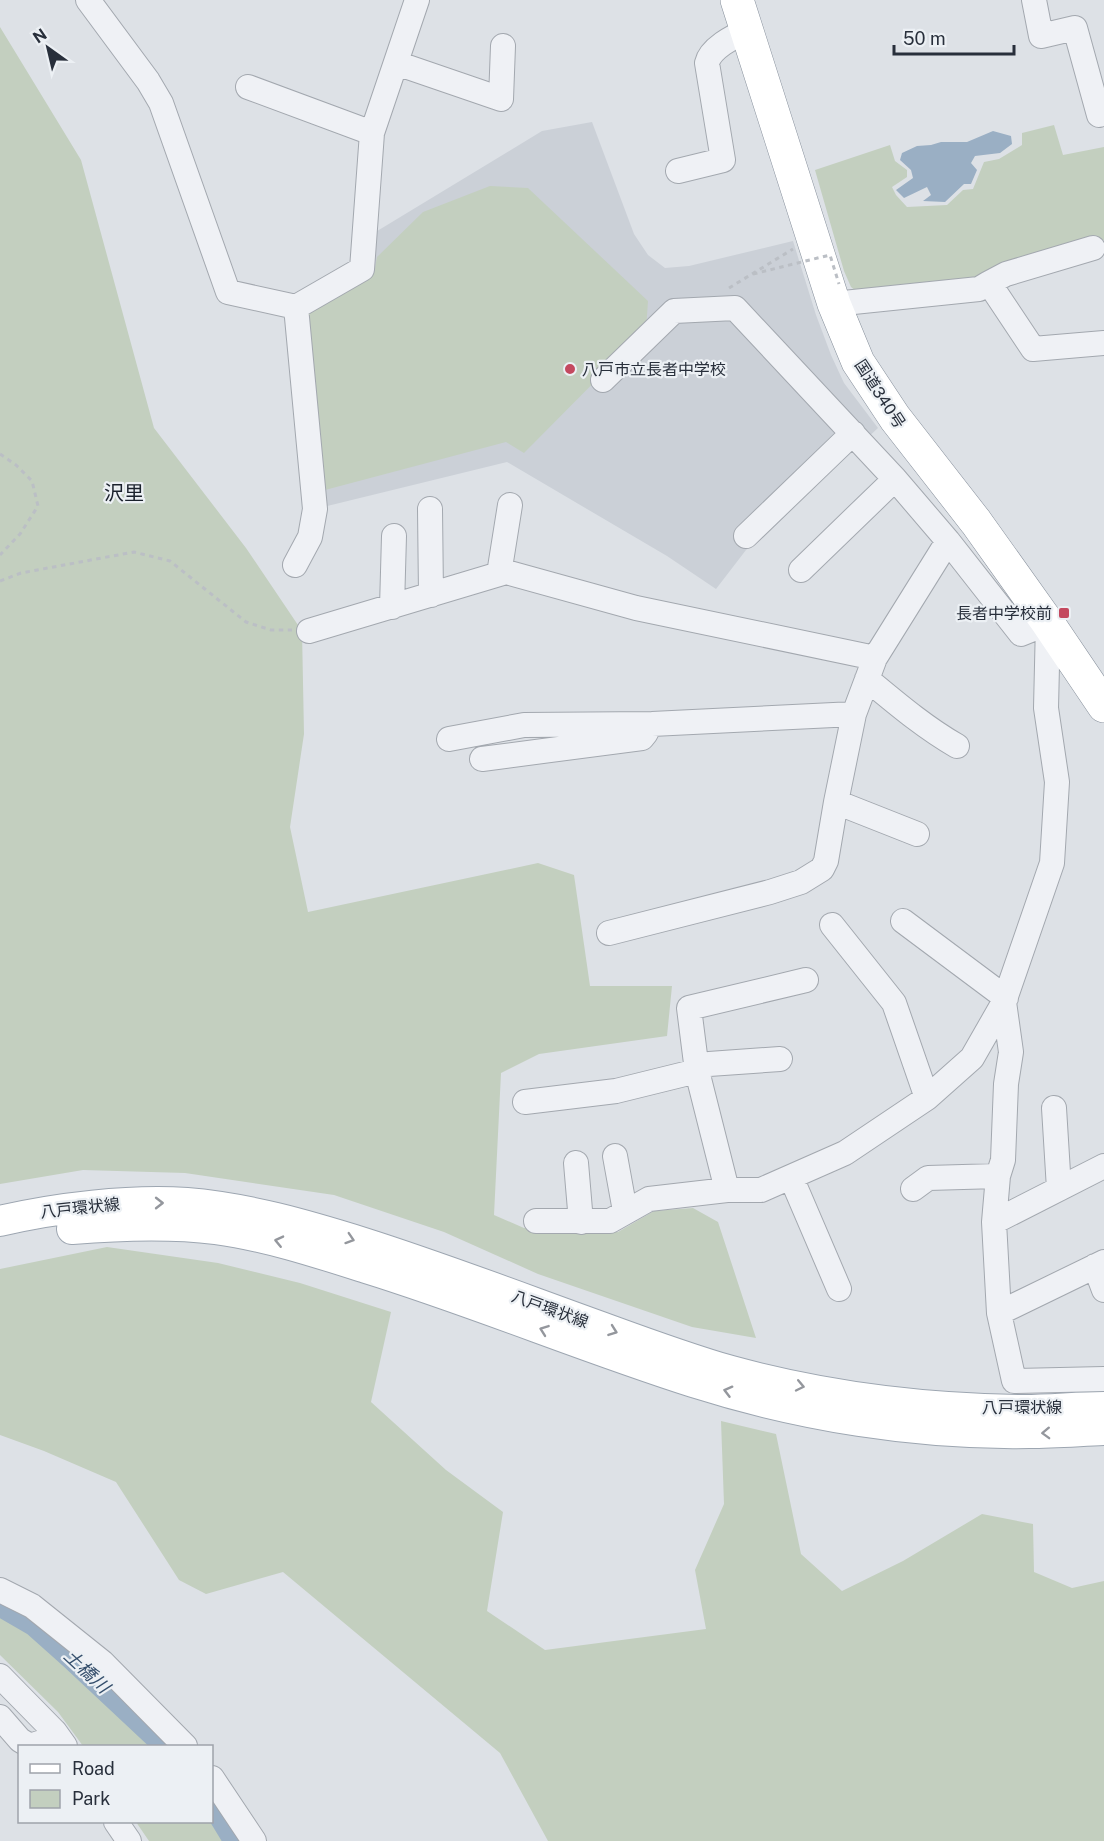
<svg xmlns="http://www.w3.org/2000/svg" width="1104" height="1841" viewBox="0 0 1104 1841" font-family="'Public Sans','Noto Sans JP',sans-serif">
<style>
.built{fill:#cbd0d7}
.green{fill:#c3cfbf}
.water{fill:#9aafc4}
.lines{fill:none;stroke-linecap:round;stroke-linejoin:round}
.river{stroke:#9aafc4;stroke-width:28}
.minor-casing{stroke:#a3a8af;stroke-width:26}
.major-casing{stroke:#9da6b1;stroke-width:32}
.highway-casing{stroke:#868f9b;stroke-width:34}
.path{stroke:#bbbfc5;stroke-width:3;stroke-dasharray:4.5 4.5;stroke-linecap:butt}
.minor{stroke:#eff1f5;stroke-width:24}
.major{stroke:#fff;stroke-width:30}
.highway{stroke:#fff;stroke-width:33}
.path-bridge{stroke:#bbbfc5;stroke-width:3;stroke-dasharray:4.5 4.5;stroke-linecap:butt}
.oneway{stroke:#94979d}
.poi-dot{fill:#c4495f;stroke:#ecf0f4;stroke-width:2}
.labels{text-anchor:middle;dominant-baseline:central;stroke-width:4.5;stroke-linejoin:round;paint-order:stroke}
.poi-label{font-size:16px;fill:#282f3b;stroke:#ecf0f4;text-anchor:start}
.street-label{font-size:16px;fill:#282f3b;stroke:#ecf0f4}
.water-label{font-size:18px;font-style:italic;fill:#354f6c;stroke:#ecf0f4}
.quarter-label{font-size:20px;fill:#1a212c;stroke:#ecf0f4}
</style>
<rect width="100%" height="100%" fill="#dde1e6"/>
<!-- built -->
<path class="built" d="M 592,122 L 634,234 L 648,255 L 665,268 L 689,266 L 793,241 L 816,315 L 831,355 L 844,383 L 878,428 L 746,550 L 716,589 L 667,556 L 507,462 L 315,509 L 364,239 L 542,131 Z"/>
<!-- green -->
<path class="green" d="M 0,27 L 81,160 L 154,428 L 246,548 L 302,631 L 304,734 L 290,827 L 308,912 L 538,863 L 574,875 L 590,986 L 672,986 L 667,1036 L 539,1054 L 501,1073 L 494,1215 L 524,1228 L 618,1232 L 654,1211 L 693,1208 L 718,1222 L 756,1338 L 692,1327 L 538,1274 L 444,1232 L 334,1195 L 185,1173 L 83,1170 L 0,1184 Z
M 1054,125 L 1063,155 L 1104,147 L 1104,240 L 1087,243 L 974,282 L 861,295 L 851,287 L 844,271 L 815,170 L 890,145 L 895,161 L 907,170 L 907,177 L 892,187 L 896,195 L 907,207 L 947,205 L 963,190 L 973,189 L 984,162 L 999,159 L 1022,145 L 1022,133 Z
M 490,186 L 528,188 L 648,301 L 646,330 L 524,453 L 506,442 L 325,490 L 302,310 L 375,268 L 377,257 L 423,212 Z
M 107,1247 L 218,1263 L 300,1283 L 391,1312 L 371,1402 L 446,1470 L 503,1512 L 487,1611 L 545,1650 L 706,1629 L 695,1570 L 724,1504 L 721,1421 L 776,1434 L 801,1554 L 842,1591 L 903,1561 L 982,1514 L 1033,1524 L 1034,1572 L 1072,1588 L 1104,1581 L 1104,1841 L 548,1841 L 500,1753 L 283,1572 L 206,1594 L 179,1580 L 116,1482 L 44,1451 L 0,1435 L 0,1269 Z
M 0,1607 L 26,1623 L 52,1644 L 56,1652 L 83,1676 L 96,1682 L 164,1746 L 83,1746 L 58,1712 L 0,1655 Z
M 212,1805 L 225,1828 L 224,1841 L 149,1841 L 136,1822 L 212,1822 Z"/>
<!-- water -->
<path class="water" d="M 993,131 L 1011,136 L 1012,144 L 1000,153 L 975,156 L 971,163 L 977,170 L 971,184 L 964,184 L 945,202 L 923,201 L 931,195 L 927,187 L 904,198 L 896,190 L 913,178 L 911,170 L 900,160 L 902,153 L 917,146 L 931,145 L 941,142 L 967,142 Z"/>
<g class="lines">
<!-- river -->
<path class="river" d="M 0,1602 L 36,1623 L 73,1656 L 168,1745
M 212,1798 L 238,1841"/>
<defs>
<path id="minor" d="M 88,0 L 148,81 L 161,103 L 228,292 L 296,307 L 315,509 L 310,537 L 295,565
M 1034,0 L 1041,36 L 1075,28 L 1099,115 L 1104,113
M 396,63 L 501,99 L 503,46
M 248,87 L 372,133 L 417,0
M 678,171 L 723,160 L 707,63 C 710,49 733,36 747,31
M 989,283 L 1006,274 L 1093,248
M 834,304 L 979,289 L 989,283 L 1033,349 L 1104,343
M 296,307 L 362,269 L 372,133
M 430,509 L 431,595
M 746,536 L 853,433
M 801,570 L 895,479
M 499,574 L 510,505
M 392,607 L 394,536
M 309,631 L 506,572 L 636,608 L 875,658 L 854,714 L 836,802 L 917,834
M 875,658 L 948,541
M 867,679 C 896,703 924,727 957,746
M 449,739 L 524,725 L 652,724 L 854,714
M 482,759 L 642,738 L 646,733
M 903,921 L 1006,998
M 832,925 L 894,1003 L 927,1098
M 609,933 L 770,892 L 801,882 L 822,869 L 826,861 L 836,802
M 1004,1002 L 1011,1052 L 1006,1084 L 1003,1160 L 998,1176 L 994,1222 L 999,1313 L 1014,1381 L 1104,1379
M 525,1102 L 616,1091 L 697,1071 L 709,1064 L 780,1059
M 1054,1108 L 1059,1189
M 615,1156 L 625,1211
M 576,1163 L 581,1222
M 791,1177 L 839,1289
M 913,1189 L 928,1178 L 998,1176
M 727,1190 L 697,1071 L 689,1008 L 806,980
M 536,1221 L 610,1221 L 649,1199 L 727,1190 L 761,1190 L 845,1153 L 927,1098 L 972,1058 L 1004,1002 L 1052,863 L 1057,782 L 1046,708 L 1048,623 L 1021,634 L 948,541 L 895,479 L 735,308 L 674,311 L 603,380
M 994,1222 L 1104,1166
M 1095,1266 L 1104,1290
M 999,1313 L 1104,1262
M 0,1590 L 32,1606 L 102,1662 L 185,1746
M 0,1676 L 55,1732 L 65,1746
M 0,1717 L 20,1740 L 30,1746 L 42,1742 L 55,1732
M 212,1778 L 254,1841
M 116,1822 L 129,1841"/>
<path id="major" d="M 0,1221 C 55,1208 130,1199 187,1203 C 248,1208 306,1225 364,1243 C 446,1269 526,1300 607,1329 C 648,1344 689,1359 731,1371 C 826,1397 926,1409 1024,1410 C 1051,1410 1077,1407 1104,1407
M 72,1229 C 120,1225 168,1223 216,1229 C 267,1236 316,1252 366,1268 C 476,1302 583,1347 693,1382 C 800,1416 917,1435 1029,1433 C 1054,1433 1079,1431 1104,1430"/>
<path id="highway" d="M 737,0 L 834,304 L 858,362 L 895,418 L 976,522 L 1048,623 L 1104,706"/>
</defs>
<!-- minor casing -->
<use href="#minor" class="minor-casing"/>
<!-- major casing -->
<use href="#major" class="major-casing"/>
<!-- highway casing -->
<use href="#highway" class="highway-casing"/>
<!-- path -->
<path class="path" d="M 729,288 L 793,249
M 0,454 L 16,465 L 32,481 L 38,506 L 20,534 L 0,555
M 0,581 L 21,573 L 134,552 L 170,561 L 246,622 L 271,630 L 292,630"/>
<!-- minor -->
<use href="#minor" class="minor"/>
<!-- major -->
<use href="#major" class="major"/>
<!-- highway -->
<use href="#highway" class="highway"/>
<!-- path-bridge -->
<path class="path-bridge" d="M 753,274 L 830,255 L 839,284"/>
</g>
<!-- one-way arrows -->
<defs><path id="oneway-chevron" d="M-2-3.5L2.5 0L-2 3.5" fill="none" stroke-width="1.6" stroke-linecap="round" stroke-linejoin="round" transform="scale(1.5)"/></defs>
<g class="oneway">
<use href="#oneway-chevron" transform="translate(159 1203)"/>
<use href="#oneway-chevron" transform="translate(350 1239) rotate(18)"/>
<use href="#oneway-chevron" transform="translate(279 1241) rotate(-167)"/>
<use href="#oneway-chevron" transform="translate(544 1330) rotate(-160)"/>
<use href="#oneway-chevron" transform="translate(613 1331) rotate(20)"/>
<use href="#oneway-chevron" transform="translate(800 1386) rotate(12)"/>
<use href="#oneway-chevron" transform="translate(728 1391) rotate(-165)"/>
<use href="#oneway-chevron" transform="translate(1046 1433) rotate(178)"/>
</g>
<!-- markers -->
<g class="poi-dot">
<circle cx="570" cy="369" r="6"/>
<rect x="1058" y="607" width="12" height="12" rx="3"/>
</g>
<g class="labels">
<!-- poi labels -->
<g class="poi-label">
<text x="582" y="369">八戸市立長者中学校</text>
<text x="1052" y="613" text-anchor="end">長者中学校前</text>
</g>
<!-- street labels -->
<g class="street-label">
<text transform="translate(880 394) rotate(57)">国道340号</text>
<text transform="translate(80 1208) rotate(-6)">八戸環状線</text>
<text transform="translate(550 1309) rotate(20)">八戸環状線</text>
<text x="1022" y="1407">八戸環状線</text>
</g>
<!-- water labels -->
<g class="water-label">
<text transform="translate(87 1671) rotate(43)">土橋川</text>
</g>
<!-- quarter labels -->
<g class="quarter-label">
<text x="124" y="493">沢里</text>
</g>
</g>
<!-- legend -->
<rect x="18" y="1745" width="195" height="78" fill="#ecf0f4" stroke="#9ea3aa" stroke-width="1.5"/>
<rect x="30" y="1764" width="30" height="9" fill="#ffffff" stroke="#9ea3aa" stroke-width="1.5"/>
<text x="72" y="1775" font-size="18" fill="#282f3b">Road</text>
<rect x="30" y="1790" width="30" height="18" fill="#c3cfbf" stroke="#9ea3aa" stroke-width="1.5"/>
<text x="72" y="1805" font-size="18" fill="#282f3b">Park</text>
<!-- north arrow -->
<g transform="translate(48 48) rotate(326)" stroke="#ecf0f4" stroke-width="4.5" paint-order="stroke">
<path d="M0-4.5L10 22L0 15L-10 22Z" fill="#282f3b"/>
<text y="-9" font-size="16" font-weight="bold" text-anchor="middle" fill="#282f3b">N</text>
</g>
<!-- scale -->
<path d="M894 45v9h120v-9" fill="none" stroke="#282f3b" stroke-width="3"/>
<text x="903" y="45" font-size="18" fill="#282f3b" stroke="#ecf0f4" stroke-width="4.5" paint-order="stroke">50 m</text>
</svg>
